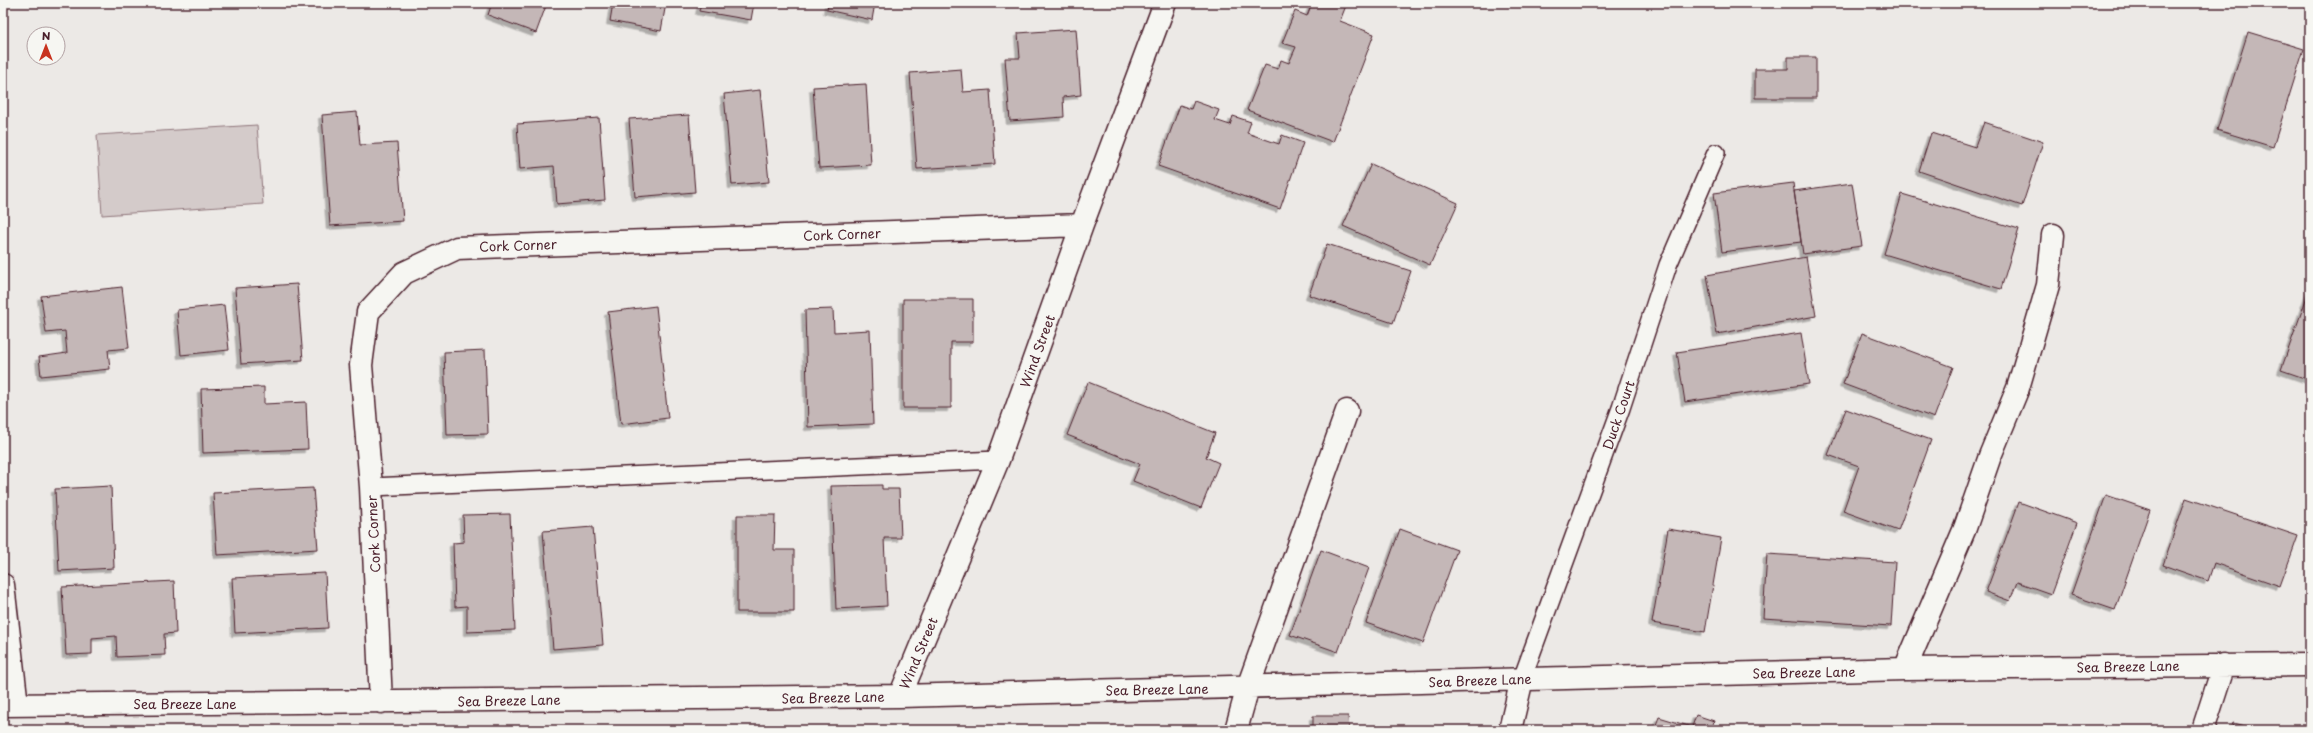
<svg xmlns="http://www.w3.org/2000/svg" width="2313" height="733" viewBox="0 0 2313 733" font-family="'Playpen Sans',sans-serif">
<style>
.green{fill:#d4cbca;stroke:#8f757a}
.building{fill:#c4b7b7;stroke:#4a1f2b;filter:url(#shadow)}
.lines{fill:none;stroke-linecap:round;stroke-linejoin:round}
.lane-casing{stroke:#4a1f2b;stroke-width:20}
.street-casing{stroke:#4a1f2b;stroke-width:25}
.lane{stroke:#f6f6f2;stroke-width:17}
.street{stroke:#f6f6f2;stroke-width:22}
.labels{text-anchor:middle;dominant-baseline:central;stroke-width:3;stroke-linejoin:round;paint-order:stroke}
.street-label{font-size:13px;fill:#4a1f2b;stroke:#f6f6f2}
</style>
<defs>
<filter id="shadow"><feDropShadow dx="-3.5" dy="3.5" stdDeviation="0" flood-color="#0004"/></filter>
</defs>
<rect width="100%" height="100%" fill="#ece9e6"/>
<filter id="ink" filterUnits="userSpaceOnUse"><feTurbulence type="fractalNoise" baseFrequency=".025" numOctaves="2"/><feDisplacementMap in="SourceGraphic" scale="8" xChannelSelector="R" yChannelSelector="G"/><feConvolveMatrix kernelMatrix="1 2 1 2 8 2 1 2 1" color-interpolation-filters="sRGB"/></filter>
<g filter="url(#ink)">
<!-- green -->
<path class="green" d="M 257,125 L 263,204 L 102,215 L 97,135 Z"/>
<!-- building -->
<path class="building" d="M 492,3 L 547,3 L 536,33 L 488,15 Z
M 613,3 L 666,3 L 661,31 L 610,21 Z
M 701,3 L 754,3 L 751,20 L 699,11 Z
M 828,3 L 875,3 L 872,20 L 827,10 Z
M 1312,3 L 1347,3 L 1340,21 L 1374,34 L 1333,142 L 1247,110 L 1265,65 L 1278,69 L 1281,60 L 1289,63 L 1296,47 L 1282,43 L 1295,11 L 1307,16 Z
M 1076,29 L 1081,95 L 1063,97 L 1064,117 L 1010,121 L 1005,58 L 1020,58 L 1018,33 Z
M 2248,32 L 2304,49 L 2273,147 L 2217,130 Z
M 1788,57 L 1816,57 L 1816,98 L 1755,98 L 1755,69 L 1788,69 Z
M 961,69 L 963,92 L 990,90 L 995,164 L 917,169 L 910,73 Z
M 866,84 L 871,165 L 819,168 L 813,87 Z
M 760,90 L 769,182 L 732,185 L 724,94 Z
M 1194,101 L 1219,110 L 1215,120 L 1230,125 L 1233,116 L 1251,122 L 1247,133 L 1279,144 L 1282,135 L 1303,143 L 1280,209 L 1158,166 L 1180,105 L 1191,109 Z
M 357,112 L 360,145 L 397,143 L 403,221 L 330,226 L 322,115 Z
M 689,115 L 695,192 L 635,197 L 629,119 Z
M 599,118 L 605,200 L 557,204 L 554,166 L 520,169 L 517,124 Z
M 1984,122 L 2043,142 L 2022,206 L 1919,171 L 1931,133 L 1975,147 Z
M 1371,164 L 1458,203 L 1430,265 L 1343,226 Z
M 1793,183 L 1801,242 L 1722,252 L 1714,193 Z
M 1852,183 L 1862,246 L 1803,254 L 1794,191 Z
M 1902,194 L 2019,229 L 2001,289 L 1884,254 Z
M 1327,244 L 1411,271 L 1393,323 L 1309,295 Z
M 1806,257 L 1816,316 L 1717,334 L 1707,275 Z
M 297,284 L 303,360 L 241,364 L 235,288 Z
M 122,287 L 129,348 L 108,350 L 110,369 L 41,376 L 39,357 L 67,353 L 65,331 L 46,333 L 41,296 Z
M 2310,288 L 2310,380 L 2281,370 Z
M 903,299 L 973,299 L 973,342 L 951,342 L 951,408 L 903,408 Z
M 224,305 L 229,350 L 181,355 L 177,310 Z
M 656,306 L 668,418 L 621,424 L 608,312 Z
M 833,309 L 834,332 L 870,330 L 873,424 L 808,427 L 805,310 Z
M 1801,333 L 1809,384 L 1685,402 L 1677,352 Z
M 1862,333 L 1953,367 L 1934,418 L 1843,384 Z
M 485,350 L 488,434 L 447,435 L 444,352 Z
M 1088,382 L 1215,433 L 1206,457 L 1219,463 L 1201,508 L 1133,481 L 1140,464 L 1067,435 Z
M 264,387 L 264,404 L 306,402 L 308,449 L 203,453 L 201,389 Z
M 1846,409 L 1931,440 L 1898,531 L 1843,511 L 1859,466 L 1828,455 Z
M 882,485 L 882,489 L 899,489 L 901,538 L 884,538 L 887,606 L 836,609 L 831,486 Z
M 111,486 L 114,568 L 59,571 L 55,489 Z
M 313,488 L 318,549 L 217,555 L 213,493 Z
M 2106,495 L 2150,510 L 2115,610 L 2071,595 Z
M 2186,498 L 2298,536 L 2280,586 L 2214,563 L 2208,581 L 2163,565 Z
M 2019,502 L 2077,523 L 2051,594 L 2017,582 L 2010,601 L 1986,592 Z
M 510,514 L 515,630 L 467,632 L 467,606 L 455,607 L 453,543 L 464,542 L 463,515 Z
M 737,515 L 775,515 L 774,550 L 794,550 L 794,612 L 737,612 Z
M 593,527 L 603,645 L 553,649 L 543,531 Z
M 1400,529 L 1457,550 L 1423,643 L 1366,623 Z
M 1668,529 L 1721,538 L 1705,632 L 1652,623 Z
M 1321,550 L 1369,568 L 1338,652 L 1290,635 Z
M 1767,554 L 1895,562 L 1891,626 L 1763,618 Z
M 325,573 L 328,628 L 235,633 L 232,578 Z
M 174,581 L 176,633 L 164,634 L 165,655 L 117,657 L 116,636 L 92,638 L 92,654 L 66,655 L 62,587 Z
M 1696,715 L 1714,721 L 1711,730 L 1654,730 L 1659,717 L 1692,727 Z
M 1313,716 L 1348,716 L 1349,730 L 1313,730 Z
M 2233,723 L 2260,730 L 2231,730 Z
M 1925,726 L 1947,730 L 1924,730 Z"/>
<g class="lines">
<defs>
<path id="lane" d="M 371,487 L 998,460
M 1522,679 L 1621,408 L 1668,265 L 1716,153"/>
<path id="street" d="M 3,585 L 17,705
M 1905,669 L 1965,528 L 1990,456 L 2018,388 L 2048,285 L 2053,235
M 900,696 L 998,460 L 1082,225 L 1165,3
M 381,702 L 371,487 L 361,365 L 368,312 L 404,273 L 457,248 L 1082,225
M 3,705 L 900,696 L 1905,669 L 2310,665
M 1236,730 L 1248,687 L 1347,411
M 1510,730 L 1522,679
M 2203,730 L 2224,665"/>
</defs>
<!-- lane casing -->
<use href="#lane" class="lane-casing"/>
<!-- street casing -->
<use href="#street" class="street-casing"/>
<!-- lane -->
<use href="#lane" class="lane"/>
<!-- street -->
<use href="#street" class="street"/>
</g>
</g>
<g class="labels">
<!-- street labels -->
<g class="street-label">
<text transform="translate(842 234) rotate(-2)">Cork Corner</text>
<text transform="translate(518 245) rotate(-2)">Cork Corner</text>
<text transform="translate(1037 351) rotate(-70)">Wind Street</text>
<text transform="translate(1618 415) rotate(-71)">Duck Court</text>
<text transform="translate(373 534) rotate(-93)">Cork Corner</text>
<text transform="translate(918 653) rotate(-67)">Wind Street</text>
<text transform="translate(2128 666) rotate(-1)">Sea Breeze Lane</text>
<text transform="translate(1804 672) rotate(-1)">Sea Breeze Lane</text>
<text transform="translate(1480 680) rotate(-2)">Sea Breeze Lane</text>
<text transform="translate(1157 689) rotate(-1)">Sea Breeze Lane</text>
<text transform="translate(833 697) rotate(-1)">Sea Breeze Lane</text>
<text transform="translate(509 700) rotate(-1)">Sea Breeze Lane</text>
<text x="185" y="703">Sea Breeze Lane</text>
</g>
</g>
<!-- margin -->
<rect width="2313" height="733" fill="none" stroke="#f6f6f2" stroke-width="16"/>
<rect x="8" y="8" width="2297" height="717" fill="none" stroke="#4a1f2b" stroke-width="1.5" filter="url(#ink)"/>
<!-- north arrow -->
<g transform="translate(46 46)"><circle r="19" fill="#f6f6f2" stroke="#b1a0a2"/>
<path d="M0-3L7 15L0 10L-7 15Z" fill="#c8321e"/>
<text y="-6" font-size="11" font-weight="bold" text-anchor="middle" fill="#4a1f2b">N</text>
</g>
</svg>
